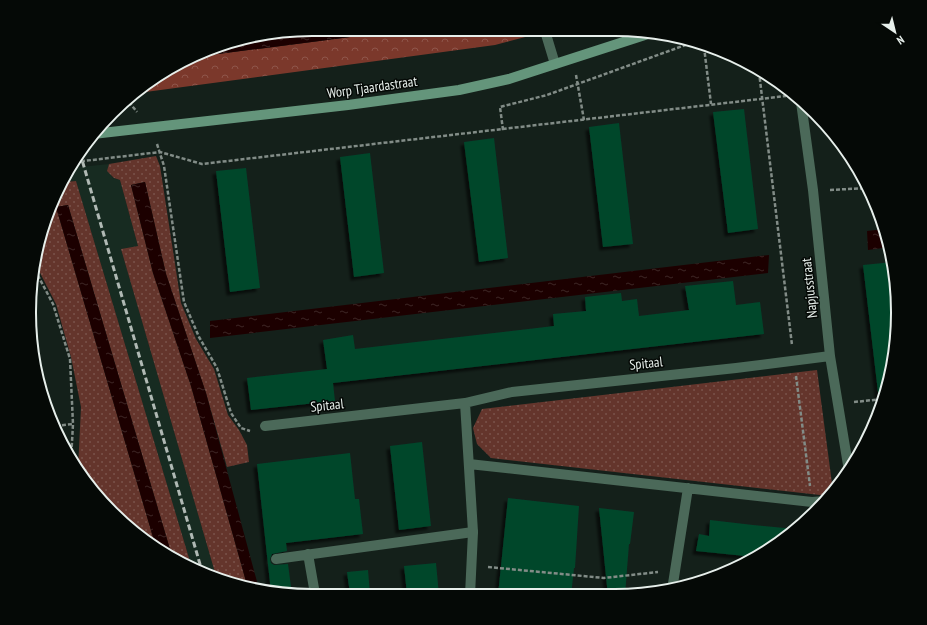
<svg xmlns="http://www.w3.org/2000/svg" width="927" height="625" viewBox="0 0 927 625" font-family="'PT Sans Narrow',sans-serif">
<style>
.built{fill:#172b21}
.grass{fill:url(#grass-dots)}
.forest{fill:url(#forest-crowns)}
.water{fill:url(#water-ripples)}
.building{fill:#01462c;filter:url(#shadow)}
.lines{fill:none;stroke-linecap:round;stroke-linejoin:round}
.path{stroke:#828c87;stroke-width:2.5;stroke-dasharray:4 2;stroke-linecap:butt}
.lane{stroke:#4b6959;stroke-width:10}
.street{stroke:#4b6959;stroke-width:10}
.secondary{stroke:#64957b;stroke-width:10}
.rail{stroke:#b0b9b4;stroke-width:3;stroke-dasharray:6 3;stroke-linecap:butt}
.labels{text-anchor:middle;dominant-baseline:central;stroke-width:3;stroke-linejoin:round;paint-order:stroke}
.street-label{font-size:14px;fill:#e7efeb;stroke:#050906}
.rim{fill:none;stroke:#e7efeb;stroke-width:2}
</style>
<defs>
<pattern id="grass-dots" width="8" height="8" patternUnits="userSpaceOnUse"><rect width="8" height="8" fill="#64352c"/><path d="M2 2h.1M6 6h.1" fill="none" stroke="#7a534b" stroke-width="1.8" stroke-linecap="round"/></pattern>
<pattern id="forest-crowns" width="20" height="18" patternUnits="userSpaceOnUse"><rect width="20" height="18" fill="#7b382b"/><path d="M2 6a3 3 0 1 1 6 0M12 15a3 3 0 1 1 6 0" fill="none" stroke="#8e554a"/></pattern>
<pattern id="water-ripples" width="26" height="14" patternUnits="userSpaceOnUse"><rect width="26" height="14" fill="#1c0000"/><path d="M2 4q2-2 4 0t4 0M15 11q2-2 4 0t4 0" fill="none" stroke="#3d2625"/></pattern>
<filter id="shadow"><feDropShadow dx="-3.5" dy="3.5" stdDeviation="1" flood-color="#0009"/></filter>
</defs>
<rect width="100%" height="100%" fill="#14201a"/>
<!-- built -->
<path class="built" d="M 109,164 L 108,171 L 113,178 L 120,180 L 138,246 L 121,249 L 216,576 L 192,568 L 76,181 L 64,182 L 71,168 Z"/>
<!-- grass -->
<path class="grass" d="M 156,156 L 160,166 L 181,303 L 196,339 L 214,369 L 228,415 L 239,430 L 247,445 L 249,462 L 227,467 L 206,393 L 166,274 L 145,182 L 131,185 L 153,273 L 191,386 L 247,585 L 216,576 L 121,249 L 138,246 L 120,180 L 114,178 L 107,171 L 109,164 Z
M 64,181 L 65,182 L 76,181 L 192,568 L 187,567 L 172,556 L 68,205 L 56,207 L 155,544 L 112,513 L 78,469 L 81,407 L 71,357 L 56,304 L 36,265 L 50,204 Z
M 817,370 L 833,491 L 829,496 L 491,458 L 477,444 L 473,428 L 482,409 Z"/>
<!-- forest -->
<path class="forest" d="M 404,30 L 528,31 L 529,36 L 495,45 L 138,93 L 155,77 L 195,57 Z"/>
<!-- water -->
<path class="water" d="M 312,29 L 404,30 L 195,57 L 222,44 Z
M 145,182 L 166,274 L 206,393 L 259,589 L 247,585 L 191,386 L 153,273 L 131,185 Z
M 68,205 L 172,556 L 155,544 L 56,207 Z
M 884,229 L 890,247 L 868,250 L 867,231 Z
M 769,255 L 768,273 L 210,338 L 210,321 Z"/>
<!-- building -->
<path class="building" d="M 744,109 L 758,229 L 728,233 L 713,112 Z
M 619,123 L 633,244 L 603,247 L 589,127 Z
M 494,138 L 508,258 L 479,262 L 464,142 Z
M 370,153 L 384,273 L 354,277 L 340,157 Z
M 246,168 L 260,288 L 230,292 L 216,171 Z
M 893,262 L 898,312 L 893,368 L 880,409 L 863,265 Z
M 733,281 L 736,305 L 760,302 L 764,334 L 333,383 L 335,401 L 251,410 L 247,378 L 327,369 L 323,340 L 353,335 L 355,349 L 554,326 L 553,314 L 586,311 L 585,297 L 621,293 L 622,301 L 637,299 L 639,316 L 689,310 L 685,286 Z
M 422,442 L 431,526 L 399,530 L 390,446 Z
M 350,453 L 355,499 L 359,499 L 363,534 L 286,543 L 287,551 L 272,554 L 270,559 L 271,563 L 274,565 L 288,564 L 292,594 L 271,592 L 257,464 Z
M 508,498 L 579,506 L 575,568 L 574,568 L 571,596 L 498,595 Z
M 599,508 L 634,512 L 630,544 L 629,544 L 625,595 L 608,596 Z
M 710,520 L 753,525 L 795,529 L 772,548 L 755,557 L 696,551 L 699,534 L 709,536 Z
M 436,563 L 439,595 L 407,594 L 404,566 Z
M 368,570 L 370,594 L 350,594 L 347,572 Z"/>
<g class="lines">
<!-- path -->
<path class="path" d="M 704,47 L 711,104
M 759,72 L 792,345
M 576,75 L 584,120
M 129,102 L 137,112
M 503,130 L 500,107 L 547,95 L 691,43
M 157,144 L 164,166 L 184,302 L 199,337 L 217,368 L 231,413 L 241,428 L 250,431
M 75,162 L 160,152 L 202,164 L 786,96
M 830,190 L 868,188
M 35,270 L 53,304 L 70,359 L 73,424 L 71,460
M 796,376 L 810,486
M 854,402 L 883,399
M 56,426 L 73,424
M 488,567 L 604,578 L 658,572
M 689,581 L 698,582"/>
<!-- lane -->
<path class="lane" d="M 308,554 L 315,594
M 276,559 L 473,532"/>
<!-- street -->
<path class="street" d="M 545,31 L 555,64
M 801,102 L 813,190 L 830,356 L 849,471
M 465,403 L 473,532 L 470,595
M 265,426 L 465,403 L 512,392 L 736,368 L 830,356
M 469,464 L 812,502 L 825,501
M 672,590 L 688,488"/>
<!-- secondary -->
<path class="secondary" d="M 93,134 L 348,105 L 459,90 L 509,79 L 648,34 L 656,33"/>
<!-- rail -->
<path class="rail" d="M 80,153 L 202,571"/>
</g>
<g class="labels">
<!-- street labels -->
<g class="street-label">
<text transform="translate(372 87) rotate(-8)">Worp Tjaardastraat</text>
<text transform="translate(809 288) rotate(-96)">Napjusstraat</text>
<text transform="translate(646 363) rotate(-6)">Spitaal</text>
<text transform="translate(327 405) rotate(-6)">Spitaal</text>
</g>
</g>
<!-- crop -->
<path d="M0 0H927V625H0ZM312 36H615A276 276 0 0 1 891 312V313A276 276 0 0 1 615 589H312A276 276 0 0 1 36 313V312A276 276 0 0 1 312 36Z" fill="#050906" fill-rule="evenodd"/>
<path class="rim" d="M312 36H615A276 276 0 0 1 891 312V313A276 276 0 0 1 615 589H312A276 276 0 0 1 36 313V312A276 276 0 0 1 312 36Z"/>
<!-- north arrow -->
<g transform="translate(895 32) rotate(145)" stroke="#050906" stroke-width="3" paint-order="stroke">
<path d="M0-3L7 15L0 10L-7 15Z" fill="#e7efeb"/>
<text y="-6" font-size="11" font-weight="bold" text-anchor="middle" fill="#e7efeb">N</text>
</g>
</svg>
